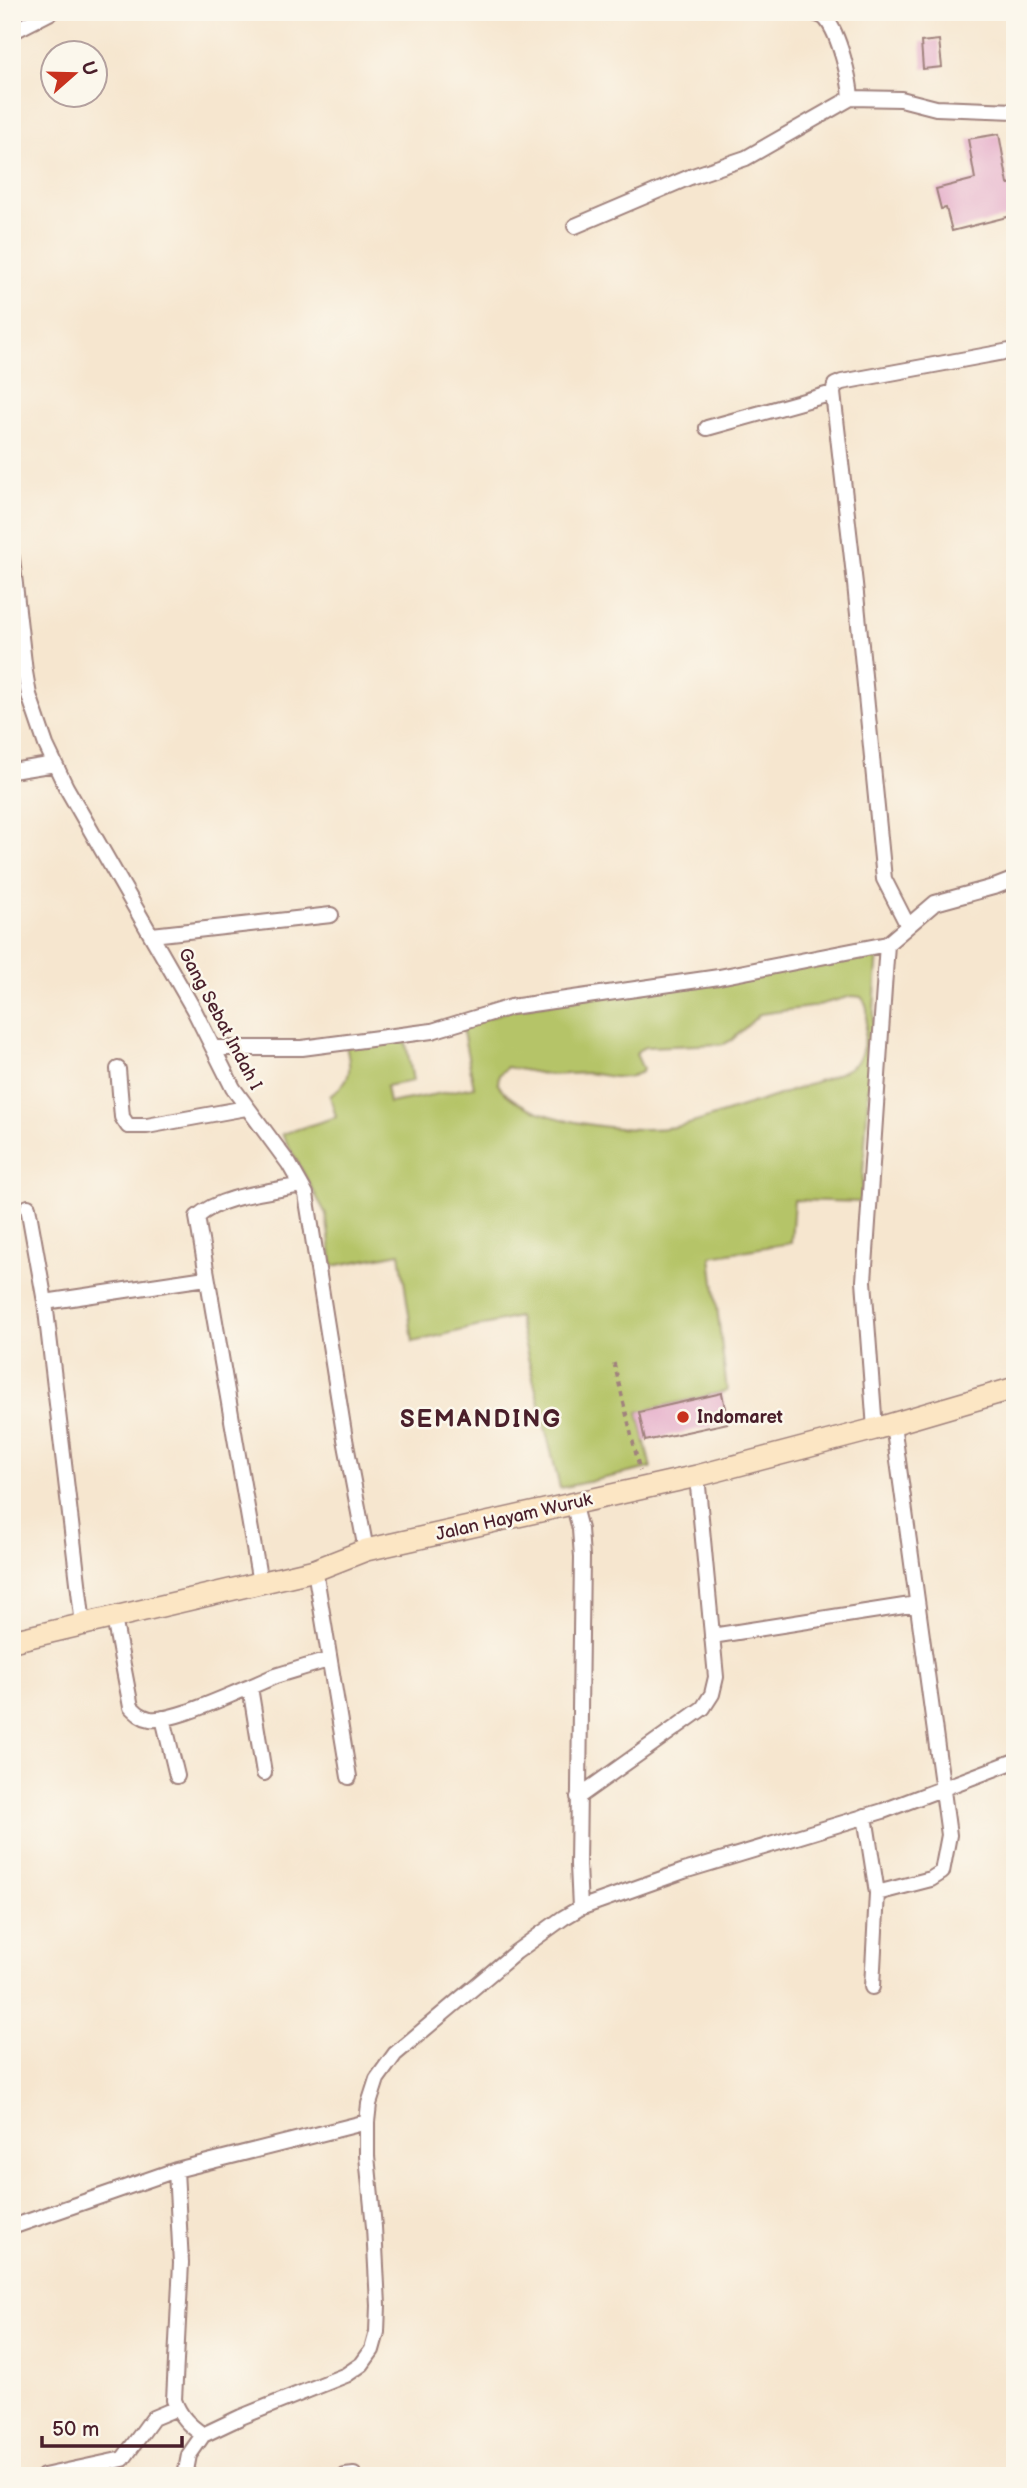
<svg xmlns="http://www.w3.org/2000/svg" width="1027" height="2488" viewBox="0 0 1027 2488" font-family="'Balsamiq Sans',sans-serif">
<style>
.green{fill:#b5c467;stroke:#807249;stroke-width:2;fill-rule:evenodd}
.building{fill:#e2a3c5}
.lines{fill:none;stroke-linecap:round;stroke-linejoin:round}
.street-casing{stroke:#a0827d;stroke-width:18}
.secondary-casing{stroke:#a0827d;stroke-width:24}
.path{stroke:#a0827d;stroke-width:3.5;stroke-dasharray:5 5;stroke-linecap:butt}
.street{stroke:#fff;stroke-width:14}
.secondary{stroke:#fce6c4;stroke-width:21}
.poi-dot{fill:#c8321e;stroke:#fbf7ec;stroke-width:2.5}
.labels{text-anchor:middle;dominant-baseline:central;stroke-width:5;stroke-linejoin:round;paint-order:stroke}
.street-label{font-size:18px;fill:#4a1f2b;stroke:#fbf7ec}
.poi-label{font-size:18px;font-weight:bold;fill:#4a1f2b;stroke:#fbf7ec;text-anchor:start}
.district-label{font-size:24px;font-weight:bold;letter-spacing:2px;fill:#4a1f2b;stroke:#fbf7ec}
</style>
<rect width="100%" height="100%" fill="#fbf7ec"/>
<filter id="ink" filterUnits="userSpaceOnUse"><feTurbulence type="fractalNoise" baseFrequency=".0143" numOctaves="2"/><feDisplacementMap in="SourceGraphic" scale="14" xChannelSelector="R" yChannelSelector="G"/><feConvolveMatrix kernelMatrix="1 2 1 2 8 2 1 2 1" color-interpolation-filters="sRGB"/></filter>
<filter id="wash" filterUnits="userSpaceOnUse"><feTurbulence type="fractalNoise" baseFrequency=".00686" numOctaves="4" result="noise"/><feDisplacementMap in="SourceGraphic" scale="28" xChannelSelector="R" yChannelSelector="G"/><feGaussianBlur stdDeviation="1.57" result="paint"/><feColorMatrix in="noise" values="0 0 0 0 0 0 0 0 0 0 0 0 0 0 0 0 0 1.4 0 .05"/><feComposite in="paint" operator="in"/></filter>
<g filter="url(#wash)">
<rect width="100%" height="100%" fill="#f6e6cf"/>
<!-- green -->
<path class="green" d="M 878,951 L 861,1202 L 794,1200 L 791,1243 L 711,1256 L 727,1391 L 638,1412 L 651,1468 L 560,1488 L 518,1317 L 413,1342 L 400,1253 L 333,1266 L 326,1214 L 282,1134 L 336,1117 L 330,1096 C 354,1079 351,1068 345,1041 L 405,1037 L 413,1081 L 386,1086 L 389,1103 L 474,1087 L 462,1027 L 513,1009 ZM 852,996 L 861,997 C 870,1006 867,1016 866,1027 C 865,1038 864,1050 859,1059 C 851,1072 816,1081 802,1087 C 775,1097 748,1105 720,1114 C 705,1119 690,1125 674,1127 C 633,1134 521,1123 498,1084 L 499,1075 L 507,1067 L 549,1075 L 588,1073 L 613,1077 L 629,1077 L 642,1072 L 643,1069 L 636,1054 L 639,1050 L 645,1047 L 724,1044 L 732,1040 L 760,1014 L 811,1007 Z"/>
<g id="blocks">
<!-- building -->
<path class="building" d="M 939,40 L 942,67 L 923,69 L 921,42 Z
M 999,134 L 1008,184 L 1015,183 L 1015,215 L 952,231 L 946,208 L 941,209 L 936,189 L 975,179 L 968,139 Z
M 722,1393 L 728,1423 L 645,1441 L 639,1412 Z"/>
</g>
</g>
<g filter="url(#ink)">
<use href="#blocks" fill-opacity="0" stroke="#a0827d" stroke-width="2"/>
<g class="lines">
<defs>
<path id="street" d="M 811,12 C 816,14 822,15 826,19 C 839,34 850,79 851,98 L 901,99 L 936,108 L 1015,111
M 12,32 L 51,12
M 575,226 L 690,177 L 746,158 L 851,98
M 707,428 L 833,393
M 12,558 L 25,672 L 29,695 L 46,745 L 66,787 L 194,1010 L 233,1088 L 289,1164 L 306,1194 L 345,1439 L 366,1550
M 12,771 L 55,764
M 908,926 L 884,879 L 855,584 L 833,393 L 835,385 L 842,382 L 1015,350
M 152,935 L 331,915
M 213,1048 L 302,1048 L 432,1031 L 511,1007 L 719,977 L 887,944 L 935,903 L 997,886 L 1015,879
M 118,1069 L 122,1117 L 128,1126 L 147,1126 L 246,1108
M 28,1207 L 45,1302 L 83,1625
M 45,1302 L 206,1278
M 875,1429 L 864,1281 L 887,944
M 573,1503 L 580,1529 L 582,1557 L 578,1865 L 580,1908
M 315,1570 L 349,1777
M 260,1583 L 197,1217 C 221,1195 270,1192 301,1185
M 114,1618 L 131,1707 C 137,1713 141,1717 150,1719 C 173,1722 226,1696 250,1687
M 712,1636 L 917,1604
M 163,1718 L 177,1776
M 264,1773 L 250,1687 L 275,1676 L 328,1660
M 578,1797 L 703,1708 L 712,1694 L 716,1677 L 697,1476
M 865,1816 L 877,1893 L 872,1987
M 877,1893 L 931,1879 L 942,1872 L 949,1835 L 893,1424
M 176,2170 L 181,2263 L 174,2400 C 180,2417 189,2425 203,2435
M 12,2227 L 176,2170 L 367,2122
M 44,2476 L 123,2459 L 153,2418 L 177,2408
M 185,2476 L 189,2455 L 203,2435 L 241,2417 L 346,2375 L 362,2364 L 372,2350 L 377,2332 L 378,2305 L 374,2227 L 367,2156 L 367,2122 L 369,2104 L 377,2079 L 395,2054 L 516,1952 L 563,1918 L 580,1908 L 684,1871 L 883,1811 L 1015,1761
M 345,2476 L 354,2475"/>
<path id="secondary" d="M 12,1641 L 315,1570 L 366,1550 L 697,1476 L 875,1429 L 1015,1388"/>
</defs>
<!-- street casing -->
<use href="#street" class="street-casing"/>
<!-- secondary casing -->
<use href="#secondary" class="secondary-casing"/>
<!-- path -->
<path class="path" d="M 614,1363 L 640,1471"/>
<!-- street -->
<use href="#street" class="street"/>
<!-- secondary -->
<use href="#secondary" class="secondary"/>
</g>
</g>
<!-- markers -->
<circle class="poi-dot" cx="683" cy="1417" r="7"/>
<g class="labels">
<!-- street labels -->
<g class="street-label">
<text transform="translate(220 1019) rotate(62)">Gang Sebat Indah I</text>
<text transform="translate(514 1517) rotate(-13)">Jalan Hayam Wuruk</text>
</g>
<!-- poi labels -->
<g class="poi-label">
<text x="697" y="1417">Indomaret</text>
</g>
<!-- district labels -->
<g class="district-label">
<text x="481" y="1419">SEMANDING</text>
</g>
</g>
<!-- margin -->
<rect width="1027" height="2488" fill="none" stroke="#fbf7ec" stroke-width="42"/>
<!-- north arrow -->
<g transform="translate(74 74) rotate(70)"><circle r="33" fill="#fbf7ec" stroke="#b4a19f" stroke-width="2"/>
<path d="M0-5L12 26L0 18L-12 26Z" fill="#c8321e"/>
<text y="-10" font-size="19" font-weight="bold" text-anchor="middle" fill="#4a1f2b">U</text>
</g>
<!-- scale -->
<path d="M42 2436v10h140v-10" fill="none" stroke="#4a1f2b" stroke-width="3.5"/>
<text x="52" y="2436" font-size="21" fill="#4a1f2b" stroke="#fbf7ec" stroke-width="5" paint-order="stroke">50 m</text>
</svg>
